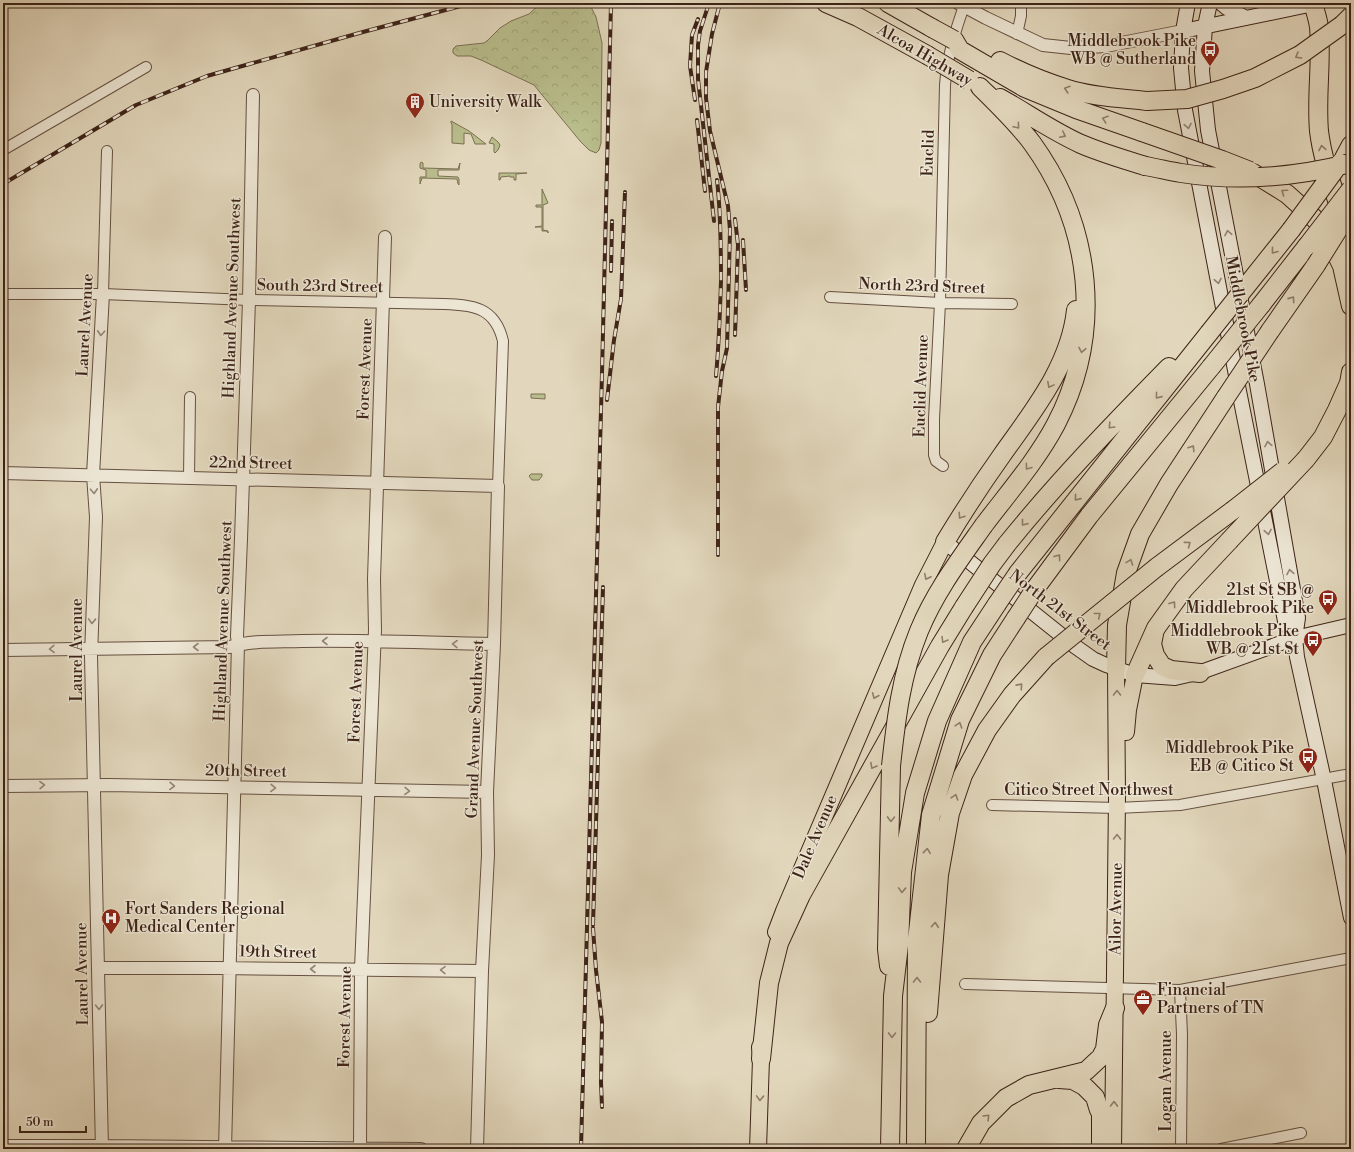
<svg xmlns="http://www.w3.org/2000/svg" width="1354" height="1152" viewBox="0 0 1354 1152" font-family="'Libre Bodoni',serif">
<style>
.green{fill:#b9bd8c;stroke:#7b7052}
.forest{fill:url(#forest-crowns);stroke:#7b7052}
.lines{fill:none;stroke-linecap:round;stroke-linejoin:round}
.minor-casing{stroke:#665041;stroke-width:12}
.tertiary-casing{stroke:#665041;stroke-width:14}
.secondary-casing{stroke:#3d2318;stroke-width:16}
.primary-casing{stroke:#3d2318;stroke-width:18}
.motorway-casing{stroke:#3d2318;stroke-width:20}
.minor{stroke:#ece5d3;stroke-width:10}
.tertiary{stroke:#ece5d3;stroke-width:12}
.secondary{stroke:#ece5d3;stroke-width:14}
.primary{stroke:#e2d7bc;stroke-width:16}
.motorway{stroke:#e2d7bc;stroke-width:18}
.rail-casing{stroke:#3d2318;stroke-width:4}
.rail{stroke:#ece5d3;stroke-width:2.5;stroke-dasharray:8;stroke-linecap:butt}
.motorway-bridge-casing{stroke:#3d2318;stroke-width:20;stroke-linecap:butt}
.motorway-bridge{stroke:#e2d7bc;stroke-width:18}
.oneway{stroke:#907d6a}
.oneway2{stroke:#948476}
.labels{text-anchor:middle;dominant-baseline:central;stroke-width:3;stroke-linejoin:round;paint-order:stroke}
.poi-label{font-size:16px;fill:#3d2318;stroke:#ece5d3;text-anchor:end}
.street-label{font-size:16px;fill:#3d2318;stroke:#ece5d3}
</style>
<defs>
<pattern id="forest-crowns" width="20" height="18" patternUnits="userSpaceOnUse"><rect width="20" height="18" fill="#b9bd8c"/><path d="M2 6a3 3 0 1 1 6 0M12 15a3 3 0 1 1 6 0" fill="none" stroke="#a0a278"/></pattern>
</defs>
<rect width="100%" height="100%" fill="#e2d7bc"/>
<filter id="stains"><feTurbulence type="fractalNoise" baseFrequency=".005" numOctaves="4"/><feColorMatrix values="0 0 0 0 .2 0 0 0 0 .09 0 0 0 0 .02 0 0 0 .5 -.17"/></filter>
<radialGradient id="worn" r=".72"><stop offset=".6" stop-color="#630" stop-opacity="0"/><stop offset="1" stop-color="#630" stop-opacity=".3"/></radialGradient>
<!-- green -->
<path class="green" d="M 451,121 L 469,131 L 486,144 L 475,144 L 471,134 L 464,133 L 464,144 L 452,143 L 452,124 L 451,123 Z
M 492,137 L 498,142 L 500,145 L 498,150 L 495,153 L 494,152 L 494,144 L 489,143 Z
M 421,162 L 423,163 L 423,168 L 458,169 L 460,163 L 459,170 L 438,170 L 438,176 L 458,177 L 459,179 L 459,185 L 458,184 L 457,179 L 422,178 L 420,184 L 420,177 L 426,177 L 426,170 L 420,168 L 420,164 Z
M 499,173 L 527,173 L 516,174 L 516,180 L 514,180 L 514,177 L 510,177 L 510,176 L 501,177 L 500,180 L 499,180 Z
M 542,189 L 548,203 L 543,205 L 543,230 L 548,231 L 548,233 L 547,231 L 542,231 L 542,227 L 535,227 L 542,226 L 542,207 L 536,207 L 536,205 L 542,205 Z
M 531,394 L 545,394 L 545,399 L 531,398 Z
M 531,474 L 542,474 L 542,476 L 539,480 L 532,480 L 529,476 Z"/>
<!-- forest -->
<path class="forest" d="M 541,3 L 589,3 L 596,17 L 602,43 L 601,143 L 599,150 L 596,153 L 589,150 L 580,141 L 534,85 L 481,60 L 471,56 L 457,56 L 453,53 L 453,49 L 456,46 L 484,43 L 488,40 L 500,28 L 511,21 L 529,14 Z"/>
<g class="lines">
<defs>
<path id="minor" d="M 1017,34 L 1021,16 L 1021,3
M 3,150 L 146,67
M 3,294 L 103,294 L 249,300 L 444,304 C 473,305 495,307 503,341 L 498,486
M 103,294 L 107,151
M 830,297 L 940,303 L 1012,304
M 943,466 L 936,461 L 934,455 L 934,419 L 940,303 L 945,85 C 947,57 955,32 964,6
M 189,478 L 190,397
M 992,805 L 1117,808 L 1180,805 L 1351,774
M 965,984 L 1180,990 L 1351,958
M 1180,990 L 1182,1034 L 1181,1149
M 1221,1149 L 1301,1133"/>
<path id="tertiary" d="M 958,3 L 986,18 L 1043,45 L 1071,48 L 1106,46 L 1183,31
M 3,473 L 498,486 L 494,644 L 487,792 L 488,855 L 482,971 L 477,1149
M 3,650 L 230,647 C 253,640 278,642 302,641 C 366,640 430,643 494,644
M 3,786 L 109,785 L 487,792
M 98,968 L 217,968 L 482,971
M 3,1146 L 102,1146 L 421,1149
M 102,1149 L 91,656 L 96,517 L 93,475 L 103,294
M 225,1149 L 238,644 L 237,636 L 241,539 L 249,300 L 253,95
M 360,1149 L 361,969 L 375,630 L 374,579 L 385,237"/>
<path id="secondary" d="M 1188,3 L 1183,31 L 1181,68 L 1185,110 L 1239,391 L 1285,621 L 1295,638
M 1210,3 L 1205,26 L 1202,71 L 1208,130 L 1257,384 L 1298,618 L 1295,638 L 1297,657 L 1324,780 L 1351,918
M 1221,3 L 1227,8 L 1246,18
M 1183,31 L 1304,6 L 1307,3
M 945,542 L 1076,647 L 1093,659 L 1106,665 L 1135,675 L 1175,678 L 1201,672 L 1295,638 L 1351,625"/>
<path id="primary" d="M 1126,732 L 1128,710 L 1135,675
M 776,932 L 784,911 L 923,585 L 945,542
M 1099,1110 L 1100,1113 L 1100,1149
M 758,1149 L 761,1059 L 760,1047
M 1113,1149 L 1117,797 L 1116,669"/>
<path id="motorway" d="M 826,3 L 858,17 L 927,55
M 888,3 L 932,28
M 1313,3 C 1315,11 1318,19 1319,27 C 1322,62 1316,96 1319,131 C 1324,173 1344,211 1351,252
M 1342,25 L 1351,16
M 954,40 L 960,50 L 1025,88 L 1076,109 L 1142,132
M 1000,61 C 1021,72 1045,82 1068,89 C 1093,97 1121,98 1147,101
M 980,87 C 998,105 1017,123 1032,143 C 1092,226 1104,332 1056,424 C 1037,460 1009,492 984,525
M 1000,98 C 1027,113 1052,131 1081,144 C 1102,153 1123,159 1145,166
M 1344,158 L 1351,145
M 1253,173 L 1287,194 L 1316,220 L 1328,237 L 1342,266 L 1351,306
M 1240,294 L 1291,230
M 1261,305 L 1307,246
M 1270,331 L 1316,265
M 1306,459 L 1323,437 L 1337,410 L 1349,383 L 1351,372
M 945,542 C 963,512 982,483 1002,455 C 1033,411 1070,366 1076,310
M 1007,544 C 1057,482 1113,424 1169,367
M 1157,567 L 1232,511
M 1018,573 L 1209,333
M 1035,589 L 1089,516 L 1211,367
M 1154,634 L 1152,644 L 1155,655 L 1162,666 L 1171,670 L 1200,673
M 1116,669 L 1117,625 L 1126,573 L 1140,534 L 1169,484 L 1226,397
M 1135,675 L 1156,628 L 1184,589 L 1229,541
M 889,966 L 887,949 L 891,766
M 928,1013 L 939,875 L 950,813 L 963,775 L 987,730 L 1012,695 L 1046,657
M 761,1059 L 769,983 L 779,943 L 801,895 L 940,646 L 964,607
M 1059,1079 L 1073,1080 L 1084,1086 L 1095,1097 L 1099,1110
M 890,1149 L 893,996 L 899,945 L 902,872 L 915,793 L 937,721 L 972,642 L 997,604
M 916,1149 L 917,941 L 931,815 L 960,720 L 992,655 L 1016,618
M 966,1149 L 981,1123 L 1006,1098 L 1029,1085 L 1086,1071 L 1101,1057 L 1105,1049 L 1108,1025 L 1115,1008"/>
</defs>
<!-- minor casing -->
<use href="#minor" class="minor-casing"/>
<!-- tertiary casing -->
<use href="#tertiary" class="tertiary-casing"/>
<!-- secondary casing -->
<use href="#secondary" class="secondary-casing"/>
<!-- primary casing -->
<use href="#primary" class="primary-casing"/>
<!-- motorway casing -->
<use href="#motorway" class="motorway-casing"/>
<!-- minor -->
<use href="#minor" class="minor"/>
<!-- tertiary -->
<use href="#tertiary" class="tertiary"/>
<!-- secondary -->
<use href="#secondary" class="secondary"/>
<!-- primary -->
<use href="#primary" class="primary"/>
<!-- motorway -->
<use href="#motorway" class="motorway"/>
<defs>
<path id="rail" d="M 709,3 L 700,31 L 698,45 L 698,79 L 714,221
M 695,100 L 690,66 L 692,35 L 698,19
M 697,120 L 705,191
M 3,184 L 136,105 L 207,76 L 363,32 L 472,3
M 735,219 L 738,245 L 735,335
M 743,240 L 746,290
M 611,271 L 612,221
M 716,376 C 719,344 720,313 721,281 C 721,247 721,214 717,180
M 607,400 L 614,340 L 621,299 L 625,192
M 718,555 L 718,407 L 722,371 L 727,348 L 730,230 L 728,206 L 710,131 L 706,98 L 706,72 L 712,34 L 720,3
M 593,925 L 603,587
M 593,928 L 596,970 L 602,1022 L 601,1082 L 602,1107
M 581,1149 L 602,373 L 611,3"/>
</defs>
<!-- rail casing -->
<use href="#rail" class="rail-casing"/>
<!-- rail -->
<use href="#rail" class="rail"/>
<defs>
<path id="motorway-bridge" d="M 932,28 L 954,40
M 927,55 L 969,80
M 1147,101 L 1187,99 L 1223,89 L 1255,78 L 1300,55 L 1342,25
M 1142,132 L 1222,160 L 1250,171
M 1145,166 C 1157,168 1169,171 1181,173 C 1238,182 1296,177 1351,163
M 1291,230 L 1340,163
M 1307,246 L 1351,189
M 1316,265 L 1351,209
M 1209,333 L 1240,294
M 1211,367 L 1261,305
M 1226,397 L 1270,331
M 1232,511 L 1283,471
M 1229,541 L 1306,459
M 997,604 L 1018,573
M 964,607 L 992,564 L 1007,544
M 1016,618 L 1035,589
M 1046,657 L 1157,567
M 891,766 C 896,720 901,675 919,631 C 935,592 960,559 984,525"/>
</defs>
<!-- motorway-bridge casing -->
<use href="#motorway-bridge" class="motorway-bridge-casing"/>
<!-- motorway-bridge -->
<use href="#motorway-bridge" class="motorway-bridge"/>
</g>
<!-- one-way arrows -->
<defs><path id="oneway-chevron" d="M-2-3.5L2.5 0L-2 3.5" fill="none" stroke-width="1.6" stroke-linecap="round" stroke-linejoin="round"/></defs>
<g class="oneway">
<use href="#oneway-chevron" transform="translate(1298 56) rotate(150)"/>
<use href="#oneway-chevron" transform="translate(1067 89) rotate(-163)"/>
<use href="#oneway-chevron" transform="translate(1105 119) rotate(-161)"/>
<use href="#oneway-chevron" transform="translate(1017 126) rotate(50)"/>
<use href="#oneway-chevron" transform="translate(1063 135) rotate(27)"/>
<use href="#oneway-chevron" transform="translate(1322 148) rotate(-100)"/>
<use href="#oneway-chevron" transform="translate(1284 192) rotate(-145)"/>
<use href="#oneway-chevron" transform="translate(1274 251) rotate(128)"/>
<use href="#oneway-chevron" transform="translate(1292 299) rotate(-55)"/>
<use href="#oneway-chevron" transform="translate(1082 350) rotate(100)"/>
<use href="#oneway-chevron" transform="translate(1050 385) rotate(118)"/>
<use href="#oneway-chevron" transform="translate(1158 396) rotate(129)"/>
<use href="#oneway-chevron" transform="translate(1111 426) rotate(134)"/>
<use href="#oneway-chevron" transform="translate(1192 448) rotate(-57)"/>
<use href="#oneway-chevron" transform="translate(1028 467) rotate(127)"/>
<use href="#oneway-chevron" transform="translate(1077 498) rotate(129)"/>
<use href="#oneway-chevron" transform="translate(961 516) rotate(123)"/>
<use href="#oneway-chevron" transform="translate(1024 523) rotate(129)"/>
<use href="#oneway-chevron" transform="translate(1188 544) rotate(-37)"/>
<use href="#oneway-chevron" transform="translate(1058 557) rotate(-54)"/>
<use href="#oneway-chevron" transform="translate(1130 562) rotate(-70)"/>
<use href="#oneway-chevron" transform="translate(927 577) rotate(117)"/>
<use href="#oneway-chevron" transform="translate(1173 604) rotate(-54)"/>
<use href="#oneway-chevron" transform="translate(1098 615) rotate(-39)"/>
<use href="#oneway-chevron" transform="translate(944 640) rotate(121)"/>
<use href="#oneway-chevron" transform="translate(1020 686) rotate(-48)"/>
<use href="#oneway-chevron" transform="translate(1117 693) rotate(-90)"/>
<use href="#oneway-chevron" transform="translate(875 696) rotate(113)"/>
<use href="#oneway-chevron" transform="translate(959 725) rotate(-72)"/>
<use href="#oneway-chevron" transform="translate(873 766) rotate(119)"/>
<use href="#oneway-chevron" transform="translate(955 797) rotate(-72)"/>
<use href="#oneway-chevron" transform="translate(891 819) rotate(91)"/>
<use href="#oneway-chevron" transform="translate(1117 837) rotate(-89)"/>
<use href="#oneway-chevron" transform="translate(927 851) rotate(-84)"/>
<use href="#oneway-chevron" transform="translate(902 890) rotate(92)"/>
<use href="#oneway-chevron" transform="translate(935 925) rotate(-85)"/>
<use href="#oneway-chevron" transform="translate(917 980) rotate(-90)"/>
<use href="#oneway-chevron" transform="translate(892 1035) rotate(91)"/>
<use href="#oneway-chevron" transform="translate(760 1098) rotate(92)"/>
<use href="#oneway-chevron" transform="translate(1114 1104) rotate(-89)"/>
<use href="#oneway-chevron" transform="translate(987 1117) rotate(-45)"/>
</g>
<g class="oneway2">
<use href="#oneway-chevron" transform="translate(1188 126) rotate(79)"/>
<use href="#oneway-chevron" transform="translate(1228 233) rotate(-101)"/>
<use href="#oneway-chevron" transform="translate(1218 281) rotate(79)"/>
<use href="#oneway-chevron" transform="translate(101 333) rotate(93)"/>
<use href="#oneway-chevron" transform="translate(1268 444) rotate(-100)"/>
<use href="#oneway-chevron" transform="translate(94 491) rotate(87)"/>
<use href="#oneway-chevron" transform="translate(1268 532) rotate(79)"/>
<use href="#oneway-chevron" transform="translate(1290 572) rotate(-100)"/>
<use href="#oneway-chevron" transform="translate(92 621) rotate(92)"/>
<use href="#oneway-chevron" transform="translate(325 641) rotate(180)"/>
<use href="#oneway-chevron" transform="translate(455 644) rotate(-179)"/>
<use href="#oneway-chevron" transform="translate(196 647) rotate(180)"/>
<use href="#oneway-chevron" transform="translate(52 649) rotate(179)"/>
<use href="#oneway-chevron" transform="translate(42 785) rotate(-1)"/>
<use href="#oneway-chevron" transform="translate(172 786) rotate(1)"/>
<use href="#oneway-chevron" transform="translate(273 788) rotate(2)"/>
<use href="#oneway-chevron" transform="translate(407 791) rotate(1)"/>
<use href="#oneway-chevron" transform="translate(313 969) rotate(-180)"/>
<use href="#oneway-chevron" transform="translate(443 970) rotate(-179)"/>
<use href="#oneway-chevron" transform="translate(99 1007) rotate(89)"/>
</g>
<!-- icons -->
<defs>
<symbol id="bus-pin" viewBox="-11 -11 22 30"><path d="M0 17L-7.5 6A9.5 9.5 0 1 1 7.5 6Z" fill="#8f2418" stroke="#ece5d3"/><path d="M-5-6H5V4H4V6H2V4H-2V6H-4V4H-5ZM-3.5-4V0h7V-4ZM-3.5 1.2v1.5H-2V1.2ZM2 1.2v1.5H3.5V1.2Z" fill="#fff"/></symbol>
<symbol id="building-pin" viewBox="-11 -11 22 30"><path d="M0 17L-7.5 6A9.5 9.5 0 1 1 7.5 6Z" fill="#8f2418" stroke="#ece5d3"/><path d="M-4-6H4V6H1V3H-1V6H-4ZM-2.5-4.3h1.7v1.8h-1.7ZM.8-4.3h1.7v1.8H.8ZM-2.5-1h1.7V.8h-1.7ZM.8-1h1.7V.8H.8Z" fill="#fff"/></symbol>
<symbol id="hospital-pin" viewBox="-11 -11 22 30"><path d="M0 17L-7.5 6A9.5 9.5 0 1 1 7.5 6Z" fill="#8f2418" stroke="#ece5d3"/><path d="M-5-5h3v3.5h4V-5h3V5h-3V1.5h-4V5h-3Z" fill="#fff"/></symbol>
<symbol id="office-pin" viewBox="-11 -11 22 30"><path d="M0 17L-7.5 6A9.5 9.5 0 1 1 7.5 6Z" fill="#8f2418" stroke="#ece5d3"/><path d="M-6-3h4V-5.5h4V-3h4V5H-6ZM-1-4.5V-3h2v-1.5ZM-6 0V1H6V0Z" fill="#fff"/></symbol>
</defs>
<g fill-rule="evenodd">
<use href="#bus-pin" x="1199" y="39" width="22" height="30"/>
<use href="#building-pin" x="404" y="91" width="22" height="30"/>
<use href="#bus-pin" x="1317" y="588" width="22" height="30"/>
<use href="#bus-pin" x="1302" y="629" width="22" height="30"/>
<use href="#bus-pin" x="1297" y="746" width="22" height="30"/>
<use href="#hospital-pin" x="100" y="907" width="22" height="30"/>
<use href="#office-pin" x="1132" y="988" width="22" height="30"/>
</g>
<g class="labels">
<!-- poi labels -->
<g class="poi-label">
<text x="1196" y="41">Middlebrook Pike<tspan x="1196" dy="18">WB @ Sutherland</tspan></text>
<text x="429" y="102" text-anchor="start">University Walk</text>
<text x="1314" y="590">21st St SB @<tspan x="1314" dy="18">Middlebrook Pike</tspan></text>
<text x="1299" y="631">Middlebrook Pike<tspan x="1299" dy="18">WB @ 21st St</tspan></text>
<text x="1294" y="748">Middlebrook Pike<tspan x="1294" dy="18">EB @ Citico St</tspan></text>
<text x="125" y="909" text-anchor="start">Fort Sanders Regional<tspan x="125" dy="18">Medical Center</tspan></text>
<text x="1157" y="990" text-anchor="start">Financial<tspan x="1157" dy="18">Partners of TN</tspan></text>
</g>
<!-- street labels -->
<g class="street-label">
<text transform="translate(925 55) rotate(30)">Alcoa Highway</text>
<text transform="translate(928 153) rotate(-88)">Euclid</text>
<text transform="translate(320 286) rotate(1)">South 23rd Street</text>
<text transform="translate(922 286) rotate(2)">North 23rd Street</text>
<text transform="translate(232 298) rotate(-88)">Highland Avenue Southwest</text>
<text transform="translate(1243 319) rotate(79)">Middlebrook Pike</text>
<text transform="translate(85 325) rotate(-87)">Laurel Avenue</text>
<text transform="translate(365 369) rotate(-88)">Forest Avenue</text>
<text transform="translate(921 386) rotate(-88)">Euclid Avenue</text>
<text transform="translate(251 463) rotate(1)">22nd Street</text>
<text transform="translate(1060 610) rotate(37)">North 21st Street</text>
<text transform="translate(223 621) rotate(-88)">Highland Avenue Southwest</text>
<text transform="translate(77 650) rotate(-90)">Laurel Avenue</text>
<text transform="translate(356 692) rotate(-88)">Forest Avenue</text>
<text transform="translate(475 729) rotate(-88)">Grand Avenue Southwest</text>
<text transform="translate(246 771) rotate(1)">20th Street</text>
<text x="1089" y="790">Citico Street Northwest</text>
<text transform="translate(815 837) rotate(-67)">Dale Avenue</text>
<text transform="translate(1116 909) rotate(-89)">Ailor Avenue</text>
<text transform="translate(278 952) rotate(1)">19th Street</text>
<text transform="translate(82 974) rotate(-91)">Laurel Avenue</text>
<text transform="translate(345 1017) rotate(-89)">Forest Avenue</text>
<text transform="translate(1166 1081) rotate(-90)">Logan Avenue</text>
</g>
</g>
<!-- margin -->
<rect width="1354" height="1152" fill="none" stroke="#e2d7bc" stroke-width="16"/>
<rect x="4" y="4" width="1346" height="1144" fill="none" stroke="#3d2318" stroke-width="2"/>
<rect x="8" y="8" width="1338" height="1136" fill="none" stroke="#3d2318"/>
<!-- scale -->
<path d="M20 1126v6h66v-6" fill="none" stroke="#3d2318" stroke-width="2"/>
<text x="26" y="1126" font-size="12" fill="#3d2318" stroke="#ece5d3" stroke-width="3" paint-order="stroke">50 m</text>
<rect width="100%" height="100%" filter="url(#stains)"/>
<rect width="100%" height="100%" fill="url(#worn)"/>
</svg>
